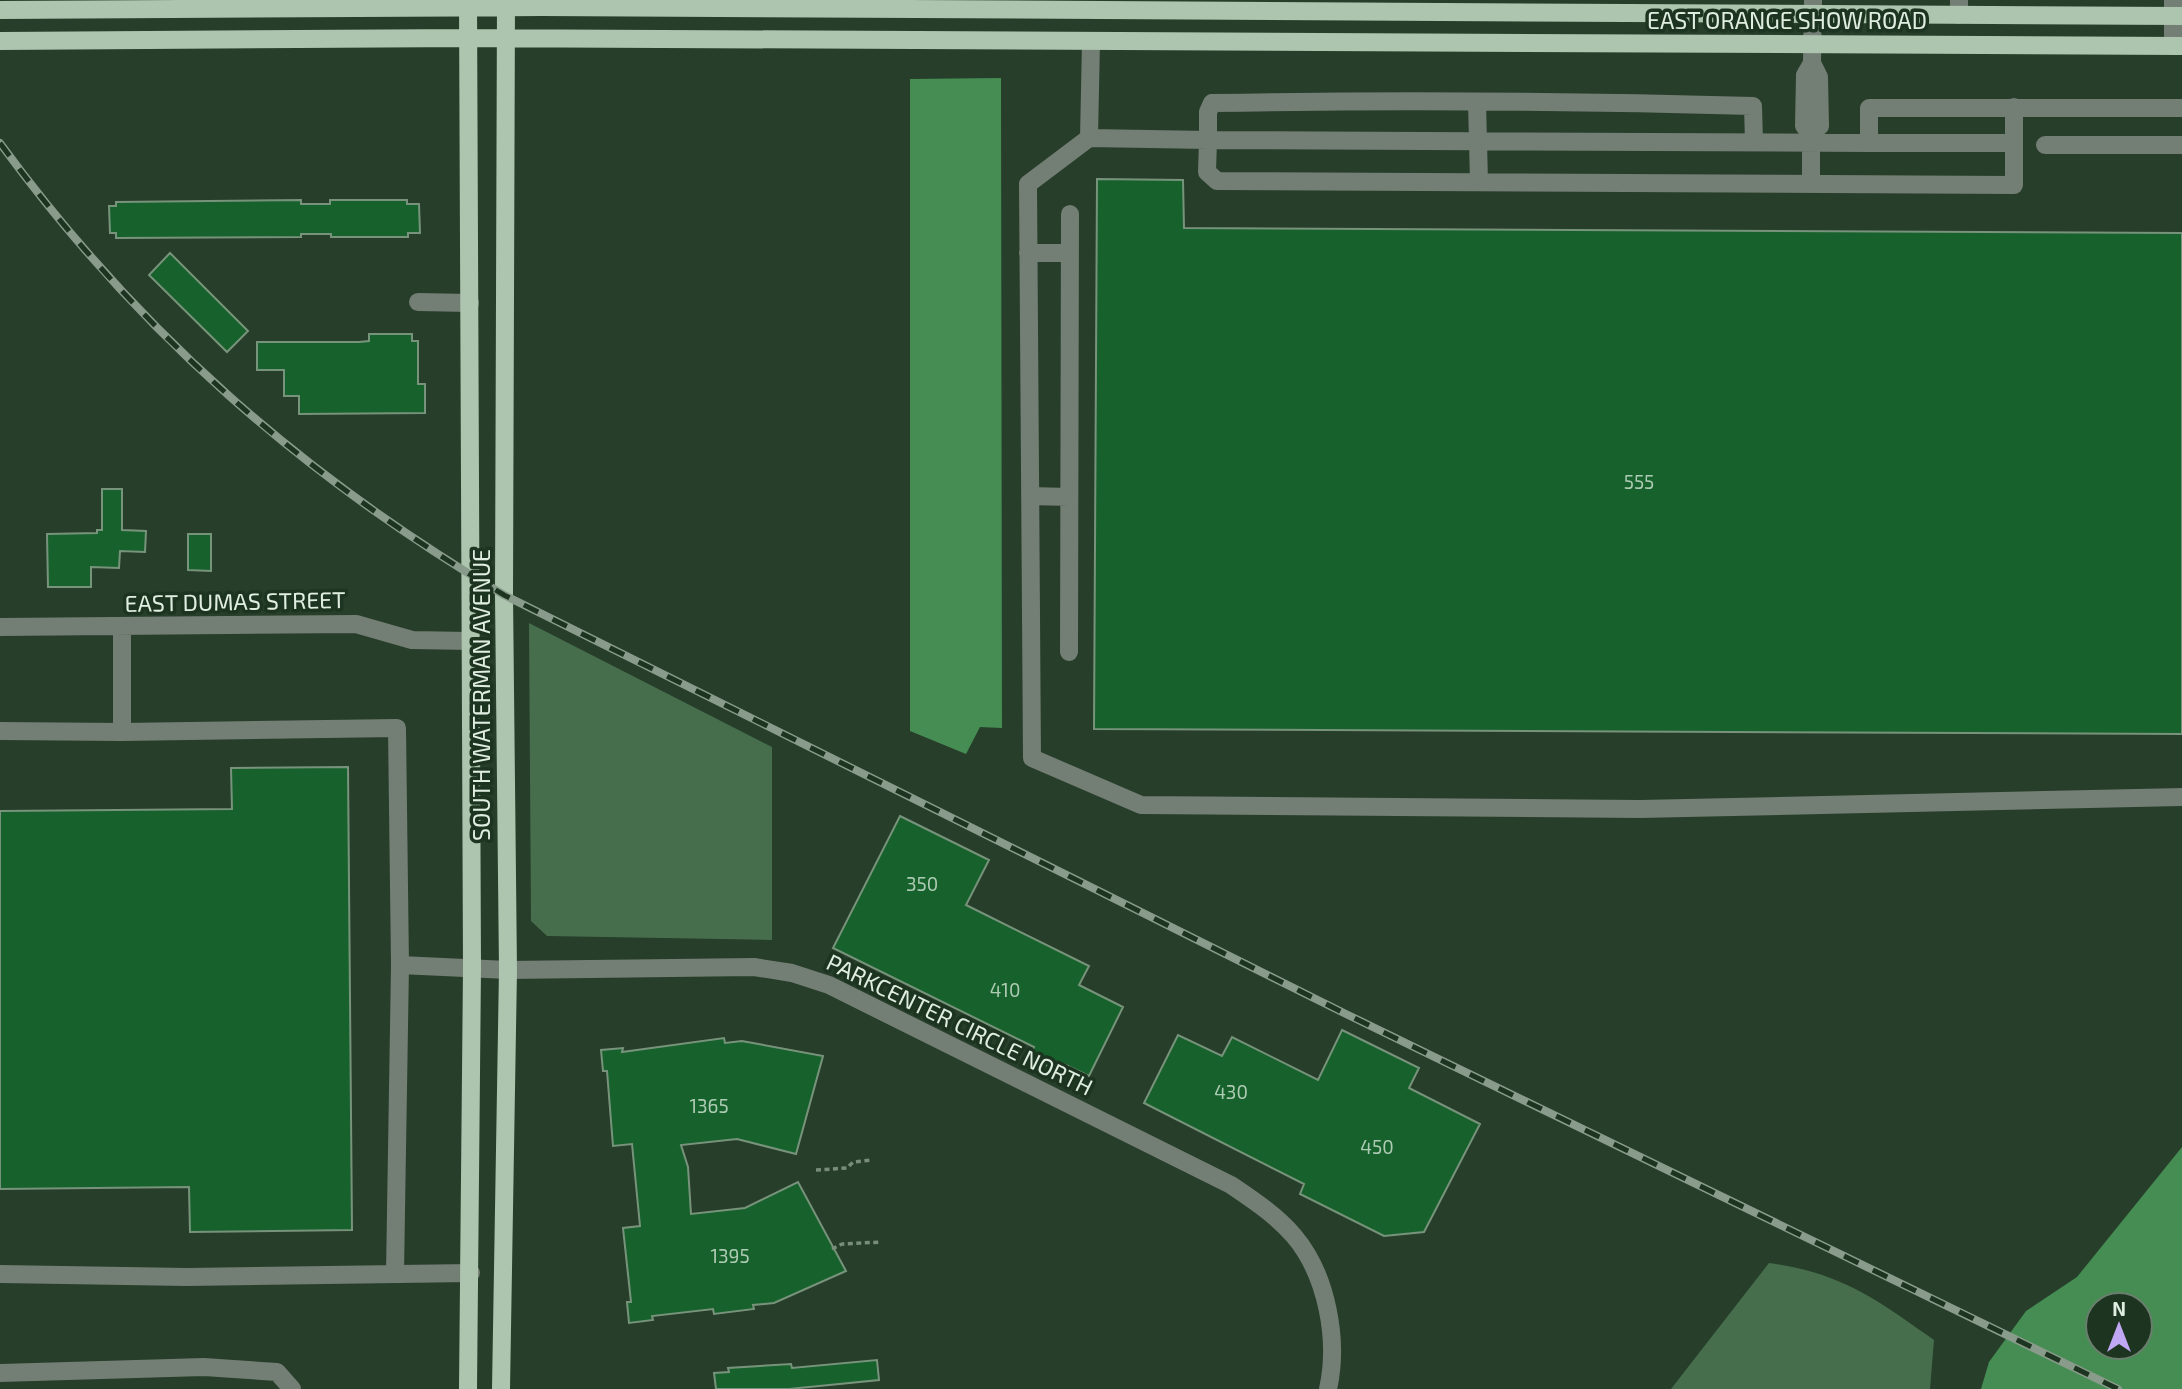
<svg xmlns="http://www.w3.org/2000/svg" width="2182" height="1389" viewBox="0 0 2182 1389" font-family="'Exo 2',sans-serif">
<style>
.green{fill:#466e4c}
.water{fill:#468d54;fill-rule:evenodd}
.building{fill:#17622c;stroke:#78937b;stroke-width:2}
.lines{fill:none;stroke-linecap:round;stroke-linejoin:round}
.path{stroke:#7a8d7c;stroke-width:3.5;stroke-dasharray:5 3.5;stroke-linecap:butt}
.minor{stroke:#737e74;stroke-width:18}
.major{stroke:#adc4af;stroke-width:18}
.rail-casing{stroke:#899b8b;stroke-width:8}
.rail{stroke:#1c3420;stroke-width:5;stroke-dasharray:16;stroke-linecap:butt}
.labels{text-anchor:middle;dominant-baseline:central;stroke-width:7;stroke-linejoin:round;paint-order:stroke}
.number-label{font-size:19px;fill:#aecbb4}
.street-label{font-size:23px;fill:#e0eee1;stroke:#1c3420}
</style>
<rect width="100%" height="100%" fill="#273e2a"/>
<!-- green -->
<path class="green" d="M 529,623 L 772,747 L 772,940 L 547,936 L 531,921 Z
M 1769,1263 C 1842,1273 1876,1299 1934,1340 L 1930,1389 L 1671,1389 Z"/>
<!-- water -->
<path class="water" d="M 1001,78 L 1002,728 L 980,727 L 966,754 L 910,731 L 910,79 Z
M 2182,1147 L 2182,1389 L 1981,1389 L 1989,1362 L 2026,1311 L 2077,1277 ZM 2140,1305 L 2140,1347 L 2098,1347 L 2098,1305 Z"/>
<!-- building -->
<path class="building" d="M 1097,179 L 1183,180 L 1184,228 L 2182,233 L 2182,734 L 1094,729 Z
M 301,200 L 301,204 L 330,204 L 330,200 L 407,200 L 407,204 L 419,204 L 420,233 L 408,233 L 408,237 L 331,237 L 331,234 L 301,234 L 301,237 L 116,238 L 116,233 L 110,233 L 109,206 L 116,206 L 116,202 Z
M 170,253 L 248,331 L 227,352 L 149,275 Z
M 369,334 L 412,334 L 412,341 L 418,341 L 418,384 L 425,384 L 425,413 L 299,414 L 299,396 L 284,396 L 284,370 L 257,370 L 257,342 L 359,342 L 369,341 Z
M 102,489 L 122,489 L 122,530 L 146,531 L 145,552 L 120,551 L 119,568 L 91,567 L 91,587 L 48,587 L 47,534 L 97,533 L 97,530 L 102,530 Z
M 188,534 L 211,534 L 211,571 L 188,570 Z
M 348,767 L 352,1230 L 190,1232 L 189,1187 L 0,1189 L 0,811 L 232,809 L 231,768 Z
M 900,816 L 989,860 L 966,905 L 1089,966 L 1079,985 L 1123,1007 L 1089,1076 L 1064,1064 L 1060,1072 L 1029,1057 L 1034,1047 L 833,948 Z
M 1342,1030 L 1419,1068 L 1409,1088 L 1480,1124 L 1424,1232 L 1384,1236 L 1300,1194 L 1304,1184 L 1144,1103 L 1178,1035 L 1222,1056 L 1232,1037 L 1318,1080 Z
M 724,1038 L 725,1043 L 742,1041 L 823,1056 L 796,1154 L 737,1139 L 681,1145 L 688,1167 L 691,1214 L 745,1208 L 798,1182 L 846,1271 L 774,1303 L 753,1305 L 754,1309 L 714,1314 L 713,1309 L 652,1316 L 653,1320 L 629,1323 L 627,1302 L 631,1302 L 623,1228 L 640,1226 L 632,1144 L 613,1146 L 607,1071 L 603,1071 L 601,1050 L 623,1048 L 622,1052 Z
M 877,1360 L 879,1380 L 789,1389 L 716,1389 L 714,1373 L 729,1372 L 728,1368 L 791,1364 L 792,1368 Z"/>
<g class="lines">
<!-- path -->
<path class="path" d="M 816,1170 L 847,1168 L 853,1162 L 872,1160
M 832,1249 L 842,1244 L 881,1242"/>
<!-- minor -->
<path class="minor" d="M 2173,0 L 2173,46
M 1959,15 L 1959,0
M 1091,42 L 1089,138 L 1028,184 L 1032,758 L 1141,805 L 1640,809 L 2182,797
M 1477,102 L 1479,182
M 1811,133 L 1820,126 L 1819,77 L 1812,63 L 1813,0
M 1089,138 L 1208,140 L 1207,172 L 1217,181 L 2014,185 L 2014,107
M 1754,142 L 1753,106 C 1573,101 1393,100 1212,103 L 1208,112 L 1208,140 L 1869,143
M 2013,143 L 1869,143 L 1869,108 L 2182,108
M 2045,145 L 2182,145
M 1811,183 L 1811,133 L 1804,126 L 1805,75 L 1812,63
M 1028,253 L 1070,253
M 418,302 L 470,303
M 1030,496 L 1069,497
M 0,627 L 356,624 L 412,640 L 469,641
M 1069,652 L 1070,214
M 0,731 L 122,732 L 122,628
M 122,732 L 397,728 L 400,965 L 508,970 L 754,967 L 792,973 L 829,985 L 1231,1185 C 1253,1200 1276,1215 1294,1236 C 1327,1275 1339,1340 1328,1389
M 0,1274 L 187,1277 L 471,1273
M 395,1274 L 400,965
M 0,1373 L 204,1367 L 277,1372 L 292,1389"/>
<!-- major -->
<path class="major" d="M 468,0 L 472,967 L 468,1389
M 0,10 L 542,7 L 2182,16
M 0,41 L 468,38 L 2182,46
M 501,1389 L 508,970 L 504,595 L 506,0"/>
<defs>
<path id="rail" d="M 0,143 C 139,333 302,475 504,595 L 1346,1014 L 2118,1389"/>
</defs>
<!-- rail casing -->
<use href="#rail" class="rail-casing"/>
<!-- rail -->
<use href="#rail" class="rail"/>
</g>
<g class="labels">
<!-- number labels -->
<g class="number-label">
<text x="1639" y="481">555</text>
<text x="922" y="883">350</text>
<text x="1005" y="989">410</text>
<text x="1231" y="1091">430</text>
<text x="709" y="1105">1365</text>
<text x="1377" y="1146">450</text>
<text x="730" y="1255">1395</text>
</g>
<!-- street labels -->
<g class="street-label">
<text x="1787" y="20">EAST ORANGE SHOW ROAD</text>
<text transform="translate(235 601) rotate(-1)">EAST DUMAS STREET</text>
<text transform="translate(481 695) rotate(-90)">SOUTH WATERMAN AVENUE</text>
<text transform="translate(960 1024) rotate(26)">PARKCENTER CIRCLE NORTH</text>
</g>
</g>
<!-- north arrow -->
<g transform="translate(2119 1326)"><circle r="33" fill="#1c3420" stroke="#6a7e6d" stroke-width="2"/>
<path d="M0-5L12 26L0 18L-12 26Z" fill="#c0a8f4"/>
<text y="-10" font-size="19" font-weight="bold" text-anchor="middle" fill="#e0eee1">N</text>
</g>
</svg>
